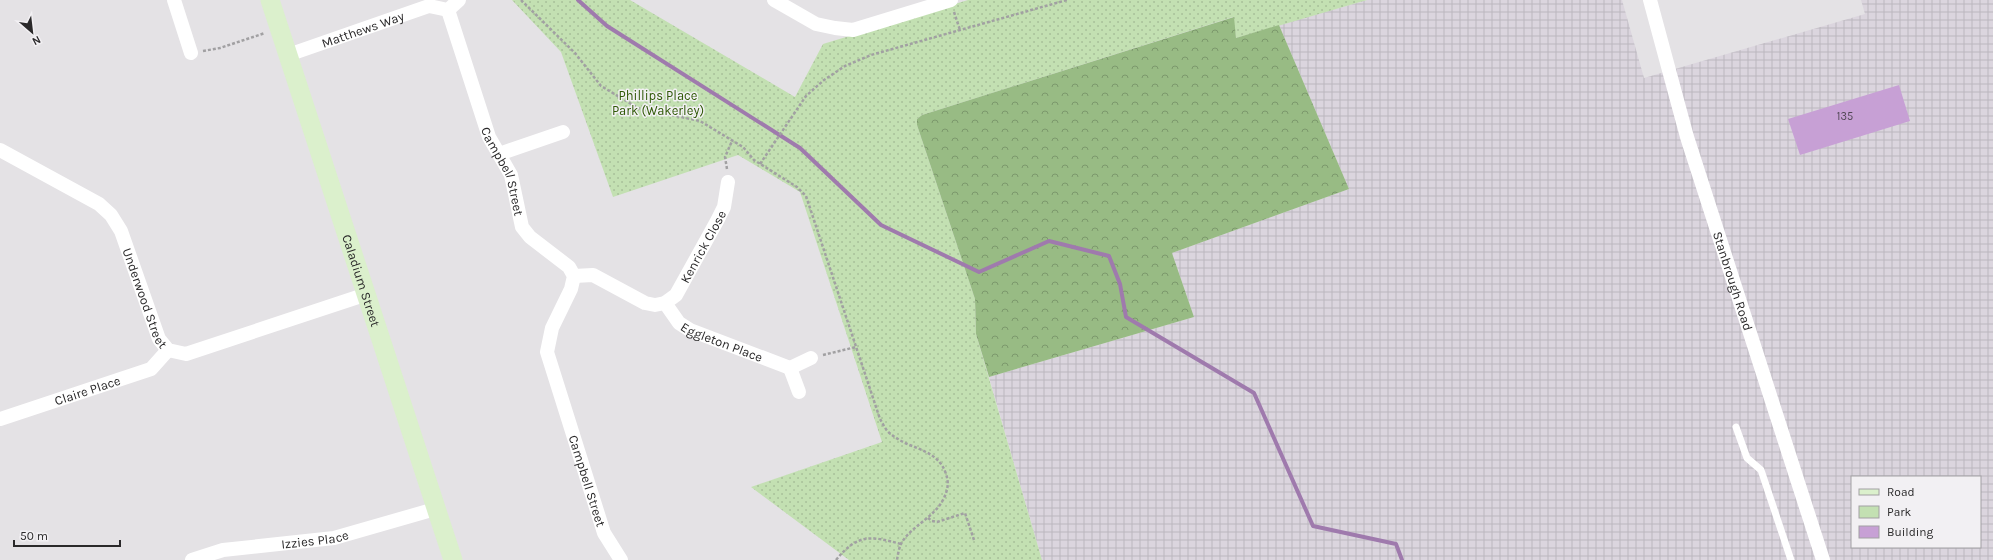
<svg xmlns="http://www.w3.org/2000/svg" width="1993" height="560" viewBox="0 0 1993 560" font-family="Karla,sans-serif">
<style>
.industrial{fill:url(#industrial-grid);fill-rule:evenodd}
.green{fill:url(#green-dots)}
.forest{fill:url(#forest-crowns)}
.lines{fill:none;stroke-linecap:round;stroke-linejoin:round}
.stream{stroke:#9f7aad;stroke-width:4}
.building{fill:#c7a0d5}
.path{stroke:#a1a0a2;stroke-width:2.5;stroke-dasharray:3 2;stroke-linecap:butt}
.lane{stroke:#fff;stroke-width:7}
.street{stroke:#fff;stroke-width:14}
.secondary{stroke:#dbf0cc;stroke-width:19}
.labels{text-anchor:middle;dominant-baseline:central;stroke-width:3;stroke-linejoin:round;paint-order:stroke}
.number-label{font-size:11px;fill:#514755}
.street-label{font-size:13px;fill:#2a292a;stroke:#f2f0f3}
.park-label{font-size:13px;fill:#2e5805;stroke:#f2f0f3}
</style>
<defs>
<pattern id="industrial-grid" width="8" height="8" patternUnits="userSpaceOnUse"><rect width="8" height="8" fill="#dbd5de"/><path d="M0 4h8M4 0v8" fill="none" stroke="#bcb7bf"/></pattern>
<pattern id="green-dots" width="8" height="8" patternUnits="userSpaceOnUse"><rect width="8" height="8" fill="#c3e0b2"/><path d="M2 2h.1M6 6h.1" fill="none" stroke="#a8c099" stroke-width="1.8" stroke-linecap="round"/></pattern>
<pattern id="forest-crowns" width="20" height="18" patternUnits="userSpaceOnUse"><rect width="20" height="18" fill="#98bb84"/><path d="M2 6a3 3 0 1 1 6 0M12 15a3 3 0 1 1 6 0" fill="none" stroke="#7c986c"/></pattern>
</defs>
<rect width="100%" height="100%" fill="#e4e2e5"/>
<!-- industrial -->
<path class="industrial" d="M 1367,0 L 1622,0 L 1644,78 L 1865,14 L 1861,0 L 1993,0 L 1993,560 L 1042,560 L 989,377 L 1194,317 L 1172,253 L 1349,189 L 1279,25 ZM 1852,477 L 1980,477 L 1980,547 L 1852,547 Z"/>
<!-- green -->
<path class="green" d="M 512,0 L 630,0 L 795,97 L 823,44 L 968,0 L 1367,0 L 1236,38 L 1233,17 L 922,115 L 917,119 L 917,125 L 975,299 L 976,334 L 1042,560 L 849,560 L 751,487 L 882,442 L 800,192 L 738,155 L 613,197 L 561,52 Z"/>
<!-- forest -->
<path class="forest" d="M 1234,17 L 1236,38 L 1279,25 L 1349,189 L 1172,253 L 1194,317 L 989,377 L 976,334 L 975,299 L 917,125 L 917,119 L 922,115 Z"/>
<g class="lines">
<!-- stream -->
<path class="stream" d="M 578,0 L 607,26 L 800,148 L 881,225 L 979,272 L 1049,241 L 1109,256 L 1120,284 L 1126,317 L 1254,393 L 1313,526 L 1396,544 L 1402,560"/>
</g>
<!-- building -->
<path class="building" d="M 1899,85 L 1910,121 L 1800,155 L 1788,119 Z"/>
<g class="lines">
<!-- path -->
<path class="path" d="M 521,0 L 575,53 L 601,86 L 638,108 L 700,121 L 743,147 L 754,160 L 797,187 L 806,196 L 880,419 C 883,424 886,431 891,434 C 909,450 938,448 946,474 C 949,483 948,489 944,498 C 935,517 913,525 902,542 C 899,547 898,554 897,560
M 954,12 L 960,30
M 203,51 L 220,48 L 265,33
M 760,164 L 806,96 L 824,80 L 845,66 L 871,55 L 1067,0
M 727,169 L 725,157 L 732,141
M 823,355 L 856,347
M 928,518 L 932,521 L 937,522 L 965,513 L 974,540
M 836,560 C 858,533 871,536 901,544"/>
<!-- lane -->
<path class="lane" d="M 1736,427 L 1747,458 L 1761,470 L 1791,560"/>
<!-- street -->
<g class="street">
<path d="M 174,0 L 191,53"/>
<path d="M 774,0 L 816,24 L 835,28 L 853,30 L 951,0"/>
<path id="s1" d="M 1650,0 L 1687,137 L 1823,560"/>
<path id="s2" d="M 448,10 L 489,137 L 511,175 L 522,227 L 530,237 L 569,267 L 574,276 L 571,289 L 552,328 L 547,352 L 604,533 L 621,560"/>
<path id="s3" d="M 288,55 L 429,6 L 448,10 L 459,0"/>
<path id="s4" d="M 0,150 L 99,204 L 111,215 L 121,231 L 159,339 L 168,350 L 186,354 L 367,294"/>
<path d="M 499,154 L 563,132"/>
<path id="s5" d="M 574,276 L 593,275 L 645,303 L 655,305 L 665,303 L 679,323 L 690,330 L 790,368"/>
<path id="s6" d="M 665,303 L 676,295 L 717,221 L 724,207 L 728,182"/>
<path d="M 799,392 L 790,368 L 811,358"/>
<path id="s7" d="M 0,419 L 151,369 L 168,350"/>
<path id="s8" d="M 192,560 L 223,550 L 334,538 L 435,509"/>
</g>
<!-- secondary -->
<path class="secondary" id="s9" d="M 270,0 L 453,560"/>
</g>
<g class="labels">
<!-- number labels -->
<g class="number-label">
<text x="1845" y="116">135</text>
</g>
<!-- street labels -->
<g class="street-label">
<text stroke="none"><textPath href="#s3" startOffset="79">Matthews Way</textPath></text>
<text stroke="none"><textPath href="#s2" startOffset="171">Campbell Street</textPath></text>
<text stroke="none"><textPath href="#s6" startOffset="69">Kenrick Close</textPath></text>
<text stroke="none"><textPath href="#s9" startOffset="295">Caladium Street</textPath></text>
<text stroke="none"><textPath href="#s1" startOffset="293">Stanbrough Road</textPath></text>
<text stroke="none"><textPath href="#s4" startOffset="219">Underwood Street</textPath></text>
<text stroke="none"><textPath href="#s5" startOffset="170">Eggleton Place</textPath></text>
<text stroke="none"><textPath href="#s7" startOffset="92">Claire Place</textPath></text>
<text stroke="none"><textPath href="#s2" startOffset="519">Campbell Street</textPath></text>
<text stroke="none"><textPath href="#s8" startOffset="125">Izzies Place</textPath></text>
</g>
<!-- park labels -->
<g class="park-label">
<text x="658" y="95">Phillips Place<tspan x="658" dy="15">Park (Wakerley)</tspan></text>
</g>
</g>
<!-- legend -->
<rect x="1851" y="476" width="130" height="72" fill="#f2f0f3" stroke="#a2a0a3"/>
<rect x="1859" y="489" width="20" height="6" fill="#dbf0cc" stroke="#a2a0a3"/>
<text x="1887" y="496" font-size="12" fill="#2a292a">Road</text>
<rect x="1859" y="506" width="20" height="12" fill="#c3e0b2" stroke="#a2a0a3"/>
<text x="1887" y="516" font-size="12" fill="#2a292a">Park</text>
<rect x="1859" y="526" width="20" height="12" fill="#c7a0d5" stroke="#a2a0a3"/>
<text x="1887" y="536" font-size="12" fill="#2a292a">Building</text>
<!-- north arrow -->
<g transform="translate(32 32) rotate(152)" stroke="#f2f0f3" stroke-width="3" paint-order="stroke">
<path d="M0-3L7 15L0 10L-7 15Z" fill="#2a292a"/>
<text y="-6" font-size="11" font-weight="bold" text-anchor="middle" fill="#2a292a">N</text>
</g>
<!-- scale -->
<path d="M14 540v6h106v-6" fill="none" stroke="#2a292a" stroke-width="2"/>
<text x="20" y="540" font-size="12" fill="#2a292a" stroke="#f2f0f3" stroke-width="3" paint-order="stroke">50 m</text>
</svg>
